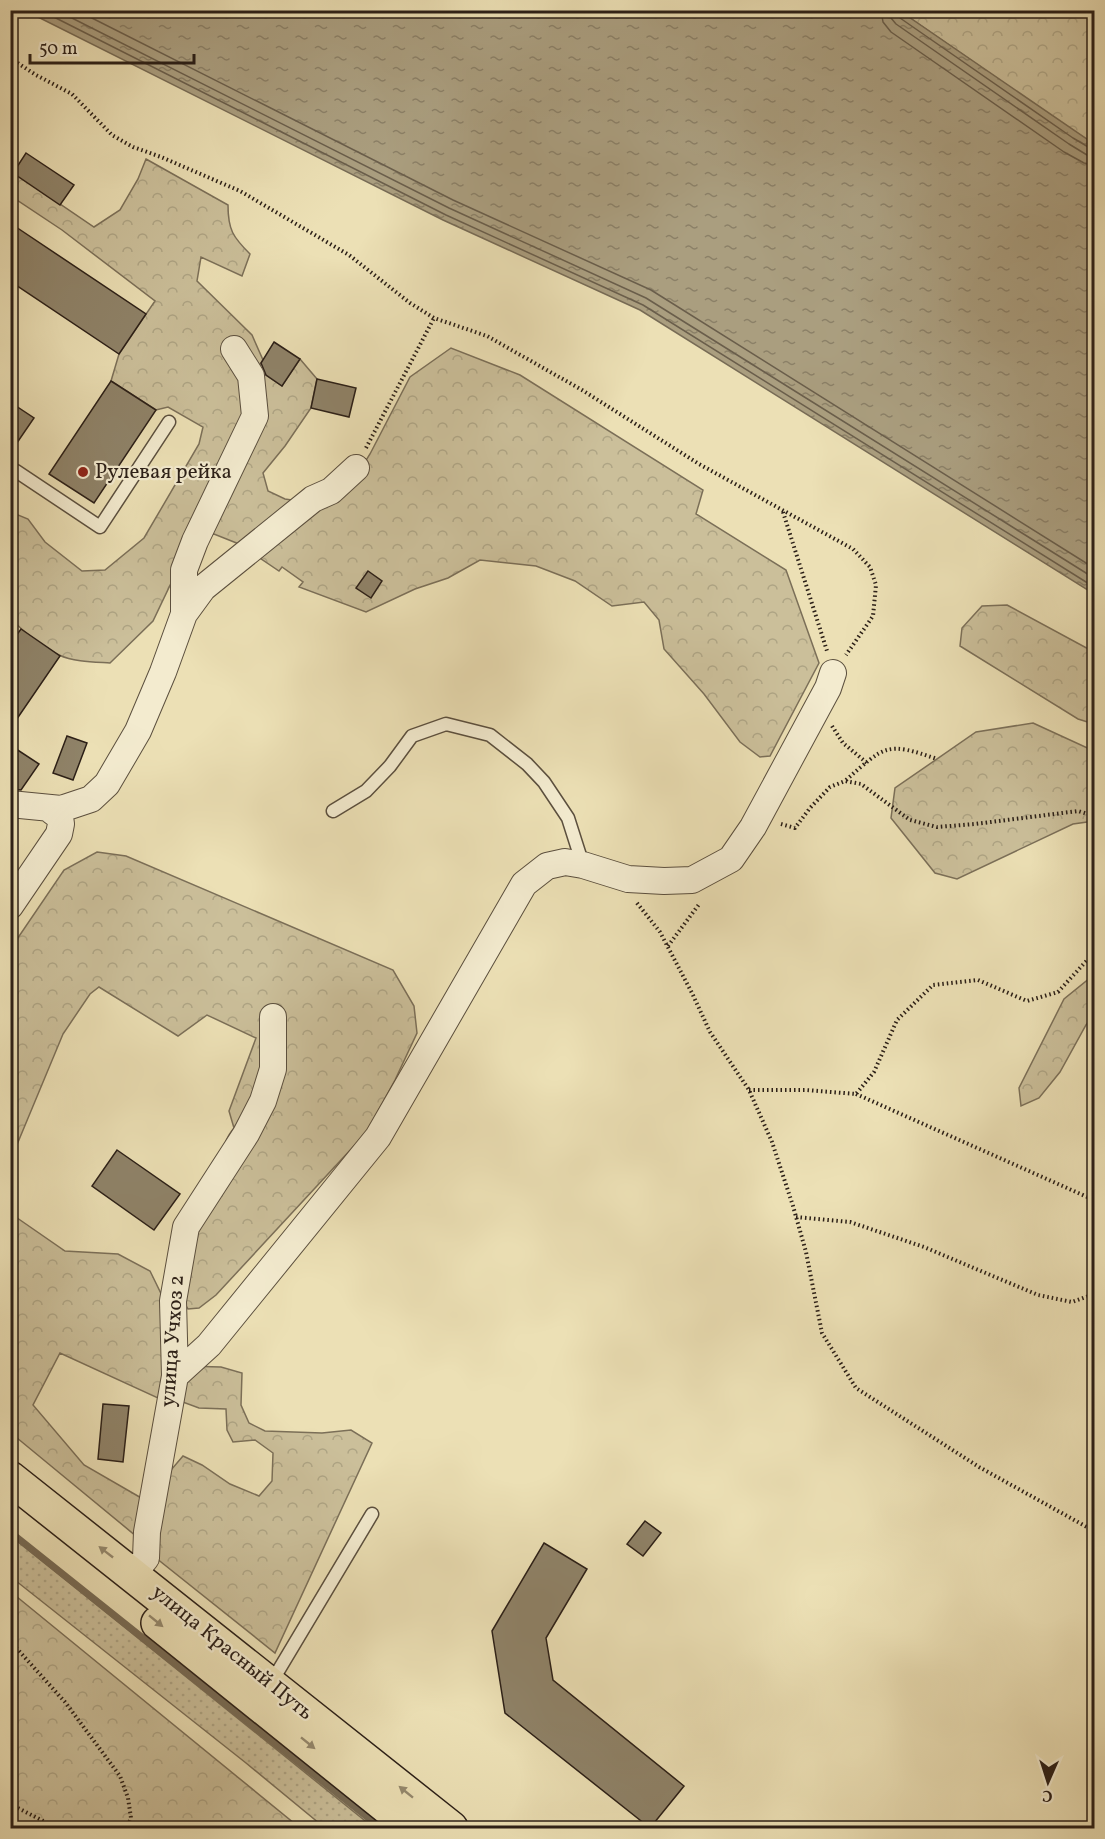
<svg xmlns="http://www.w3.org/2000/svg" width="1105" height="1839" viewBox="0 0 1105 1839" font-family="Vollkorn,serif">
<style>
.grass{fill:url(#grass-dots);stroke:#7b6f58;stroke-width:1.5}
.forest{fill:url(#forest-crowns);stroke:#7b6f58;stroke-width:1.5}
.water{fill:url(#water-ripples);stroke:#776b55;stroke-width:1.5}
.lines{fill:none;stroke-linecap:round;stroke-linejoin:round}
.shore{stroke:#6a5e4b;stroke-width:1.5}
.stream{stroke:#776b55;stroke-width:7}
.building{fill:#8f8369;stroke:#2b1f17;stroke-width:1.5}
.lane-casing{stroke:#5b4f3e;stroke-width:15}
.street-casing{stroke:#5b4f3e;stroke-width:28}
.primary-casing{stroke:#2b1f17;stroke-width:36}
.path{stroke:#2b1f17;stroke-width:4;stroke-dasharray:1.5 3;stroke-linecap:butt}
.lane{stroke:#f3ebcf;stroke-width:12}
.street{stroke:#f3ebcf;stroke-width:26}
.primary{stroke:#ece0b5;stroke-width:33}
.oneway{fill:#95896e}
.poi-dot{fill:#8f2418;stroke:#f3ebcf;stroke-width:2}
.labels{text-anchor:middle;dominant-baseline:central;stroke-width:4.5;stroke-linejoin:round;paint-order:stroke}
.poi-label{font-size:21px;fill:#2b1f17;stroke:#f3ebcf;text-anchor:start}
.street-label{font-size:21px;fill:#2b1f17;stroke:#f3ebcf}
</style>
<defs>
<pattern id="grass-dots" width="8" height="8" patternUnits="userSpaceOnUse" patternTransform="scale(1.5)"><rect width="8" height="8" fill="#cbbf9a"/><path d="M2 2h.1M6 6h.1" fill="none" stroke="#aea484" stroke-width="1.8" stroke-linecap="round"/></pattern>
<pattern id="forest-crowns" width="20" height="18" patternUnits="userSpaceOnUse" patternTransform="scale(1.5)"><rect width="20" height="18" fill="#cbbf9a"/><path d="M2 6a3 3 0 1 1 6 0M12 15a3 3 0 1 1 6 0" fill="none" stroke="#aea484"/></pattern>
<pattern id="water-ripples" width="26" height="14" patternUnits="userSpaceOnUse" patternTransform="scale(1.5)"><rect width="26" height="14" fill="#aa9e7f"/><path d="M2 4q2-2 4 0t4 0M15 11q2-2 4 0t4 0" fill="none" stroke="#8b8067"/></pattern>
</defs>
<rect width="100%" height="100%" fill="#ece0b5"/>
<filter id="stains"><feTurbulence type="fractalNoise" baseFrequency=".00333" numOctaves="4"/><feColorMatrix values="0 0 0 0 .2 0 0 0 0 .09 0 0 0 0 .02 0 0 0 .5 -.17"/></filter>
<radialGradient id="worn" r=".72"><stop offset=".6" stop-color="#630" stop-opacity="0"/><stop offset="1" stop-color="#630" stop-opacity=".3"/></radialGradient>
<!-- grass -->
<path class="grass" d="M 10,1535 L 374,1828 L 325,1828 L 246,1763 L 11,1577 Z"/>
<!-- forest -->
<path class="forest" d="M 900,11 L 1094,11 L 1094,144 L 1076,133 Z
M 146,159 L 228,205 C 228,230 233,237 250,254 L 242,276 L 201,257 L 197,281 L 252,335 L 263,360 L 257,369 L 282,386 L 300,359 L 317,379 L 311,408 L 285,446 L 263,473 L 268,491 L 285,499 L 318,504 L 349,488 L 370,454 L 410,377 L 451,348 L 520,375 L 703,490 L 696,514 L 786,570 L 819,663 L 770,756 L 760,757 L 740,742 L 704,694 L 664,649 L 659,620 L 644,602 L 612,606 L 575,581 L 536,566 L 480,560 L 448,578 L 415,589 L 366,612 L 299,587 L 303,582 L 282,567 L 279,571 L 239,544 L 214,534 L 194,535 L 153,621 L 110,663 C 94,662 74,662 59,655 C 43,648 23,631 11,619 L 11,512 L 28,519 L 45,542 L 82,571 L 105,570 L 144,538 L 199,444 L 203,427 L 168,407 L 156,410 L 111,381 L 119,354 L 155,301 L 62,230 L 11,196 L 10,170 L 94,227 L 120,210 L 138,179 Z
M 1007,605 L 1094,652 L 1094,724 L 1078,719 L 960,646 L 962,628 L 982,606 Z
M 1033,723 L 1094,751 L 1094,821 L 1073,824 L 957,879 L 935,873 L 891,818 L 895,788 L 976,732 Z
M 97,852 L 126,856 L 393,970 L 414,1006 L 417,1033 L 395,1080 L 366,1133 L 216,1295 L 199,1308 L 188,1309 L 179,1295 C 186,1251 209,1213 221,1171 C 226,1152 220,1145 234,1128 L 229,1111 L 256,1038 L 207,1015 L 178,1036 L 99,987 L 90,994 L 63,1034 L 11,1159 L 11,948 L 64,870 Z
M 1094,977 L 1094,1014 L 1086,1025 L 1060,1072 L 1039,1098 L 1021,1106 L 1019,1088 L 1064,999 L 1090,978 Z
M 10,1213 L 65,1251 L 118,1254 L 150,1271 L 169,1310 L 160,1399 L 60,1353 L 33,1405 L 84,1465 L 143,1499 L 136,1536 L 11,1433 Z
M 183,1366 L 221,1367 L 242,1373 L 241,1405 L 249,1423 L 265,1431 L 322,1433 L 351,1430 L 372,1443 L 275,1653 L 151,1554 L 171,1470 L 183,1456 L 202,1465 L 230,1484 L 259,1496 L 272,1481 L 273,1453 L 255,1440 L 233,1442 L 227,1430 L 226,1409 L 199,1408 L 180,1401 Z
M 11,1592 L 300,1828 L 11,1828 Z"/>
<!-- water -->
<path class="water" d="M 26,11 L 900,11 L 1094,144 L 1094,594 L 640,310 L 443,220 Z"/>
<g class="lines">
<!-- shore -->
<path class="shore" d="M 40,10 L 446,215 L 643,305 L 1094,587
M 56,10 L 449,208 L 646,298 L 1094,578
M 76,10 L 453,200 L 651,290 L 1094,568
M 881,10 L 883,22 L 891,32 L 1064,152 L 1084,163 L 1094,165
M 890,10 L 891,18 L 896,24 L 1069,144 L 1087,155 L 1094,156
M 897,10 L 900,18 L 1073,138 L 1090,148 L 1094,148"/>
<!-- stream -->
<path class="stream" d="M 10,1532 L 381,1828"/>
</g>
<!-- building -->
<path class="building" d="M 26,153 L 74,185 L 60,205 L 13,173 Z
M 10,223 L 146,314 L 119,354 L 10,281 Z
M 274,342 L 300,359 L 282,386 L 266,375 L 261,363 Z
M 317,379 L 356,388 L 349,417 L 311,408 Z
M 111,381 L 156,410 L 94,503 L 49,474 Z
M 10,402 L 34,418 L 10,453 Z
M 368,571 L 382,581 L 371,598 L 356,588 Z
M 21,629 L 60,656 L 10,729 L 10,644 Z
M 67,736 L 87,743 L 73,780 L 53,773 Z
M 10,745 L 39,764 L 21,790 L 10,789 Z
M 117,1150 L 180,1194 L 154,1230 L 92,1186 Z
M 103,1404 L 129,1406 L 123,1462 L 98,1459 Z
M 645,1521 L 661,1533 L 643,1556 L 627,1544 Z
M 544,1543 L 587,1569 L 546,1638 L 553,1680 L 684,1786 L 650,1828 L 505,1713 L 492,1631 Z"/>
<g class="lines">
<defs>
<path id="lane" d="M 10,479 L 16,471 L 100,527 L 169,422
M 333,811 L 366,791 L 390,766 L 412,736 L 446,724 L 490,735 L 527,764 L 544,782 L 568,818 L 583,865
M 271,1683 L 372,1514"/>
<path id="street" d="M 184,614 L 184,570 L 195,541 L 255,416 L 251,376 L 234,349
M 10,804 L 61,809 L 91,799 L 107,784 L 138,731 L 163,672 L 184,614 L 203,588 L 313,499 L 331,491 L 356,468
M 10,906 L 59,834 L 61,824 L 60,817 L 48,808
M 175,1376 L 209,1345 L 378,1137 L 524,884 L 547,866 L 565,862 L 583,865 L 628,879 L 664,881 L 692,880 L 731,859 L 753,827 L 828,688 L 833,673
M 133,1574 L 146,1558 L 147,1532 L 175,1376 L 173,1301 L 186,1227 L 246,1134 L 263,1101 L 273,1069 L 273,1017"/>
<path id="primary" d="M 10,1478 L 451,1828
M 158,1623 L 413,1828"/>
</defs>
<!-- lane casing -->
<use href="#lane" class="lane-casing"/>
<!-- street casing -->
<use href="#street" class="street-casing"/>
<!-- primary casing -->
<use href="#primary" class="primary-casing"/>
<!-- path -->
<path class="path" d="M 10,58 L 36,75 L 72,94 L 112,135 L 133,147 L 161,157 L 240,191 L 349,255 L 410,303 L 434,318 L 487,336 L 582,390 L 699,464 L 853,549 L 870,567 L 876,585 L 873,616 L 846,655
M 366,448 L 434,318
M 783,512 L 827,651
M 832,726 L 843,743 L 867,763
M 846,780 C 885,746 886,741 937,759
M 781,824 L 795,828 L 810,808 L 830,787 L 845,781 L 861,784 L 910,820 L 937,827 L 975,824 L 1078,811 L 1094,816
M 637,903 L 660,932 L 692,993 L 710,1032 L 749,1090 L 772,1142 L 793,1206 L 806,1252 L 822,1333 L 856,1388 L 979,1467 L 1094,1531
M 668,946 L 700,903
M 749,1090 L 806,1090 L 856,1094 L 874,1072 L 897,1020 L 933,985 L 978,980 L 1027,1001 L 1058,992 L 1090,957 L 1094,957
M 856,1094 L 1094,1200
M 796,1217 L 850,1222 L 924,1247 L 1038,1295 L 1072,1302 L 1094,1294
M 10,1641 L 65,1702 L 120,1776 L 128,1798 L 131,1818 L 127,1828
M 10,1804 L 57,1828"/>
<!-- lane -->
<use href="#lane" class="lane"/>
<!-- street -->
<use href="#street" class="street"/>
<!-- primary -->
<use href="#primary" class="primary"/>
</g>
<!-- one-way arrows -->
<defs><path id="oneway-solid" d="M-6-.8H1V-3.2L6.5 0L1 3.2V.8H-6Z" transform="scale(1.5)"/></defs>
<g class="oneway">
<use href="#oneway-solid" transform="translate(106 1552) rotate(-142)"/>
<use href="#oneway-solid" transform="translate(156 1621) rotate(39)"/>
<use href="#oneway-solid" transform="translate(308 1743) rotate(39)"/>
<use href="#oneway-solid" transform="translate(406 1792) rotate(-141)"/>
</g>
<!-- markers -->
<circle class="poi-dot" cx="83" cy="472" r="6"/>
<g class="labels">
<!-- poi labels -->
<g class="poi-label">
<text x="95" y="472">Рулевая рейка</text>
</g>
<!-- street labels -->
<g class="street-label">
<text transform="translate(173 1341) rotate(-86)">улица Учхоз 2</text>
<text transform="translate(232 1653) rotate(39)">улица Красный Путь</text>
</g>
</g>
<!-- margin -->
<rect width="1105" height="1839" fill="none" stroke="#ece0b5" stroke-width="36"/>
<rect x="12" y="12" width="1081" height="1815" fill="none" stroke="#2b1f17" stroke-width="3"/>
<rect x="18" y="18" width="1069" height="1803" fill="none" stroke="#2b1f17" stroke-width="1.5"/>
<!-- north arrow -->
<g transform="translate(1048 1782) rotate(183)" stroke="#f3ebcf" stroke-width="4.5" paint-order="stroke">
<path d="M0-4.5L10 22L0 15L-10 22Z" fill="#2b1f17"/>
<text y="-9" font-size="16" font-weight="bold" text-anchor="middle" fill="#2b1f17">С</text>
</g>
<!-- scale -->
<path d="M30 54v9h164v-9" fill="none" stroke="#2b1f17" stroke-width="3"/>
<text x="39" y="54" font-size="18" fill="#2b1f17" stroke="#f3ebcf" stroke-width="4.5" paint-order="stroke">50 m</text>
<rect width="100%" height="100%" filter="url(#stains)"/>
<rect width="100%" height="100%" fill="url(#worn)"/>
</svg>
